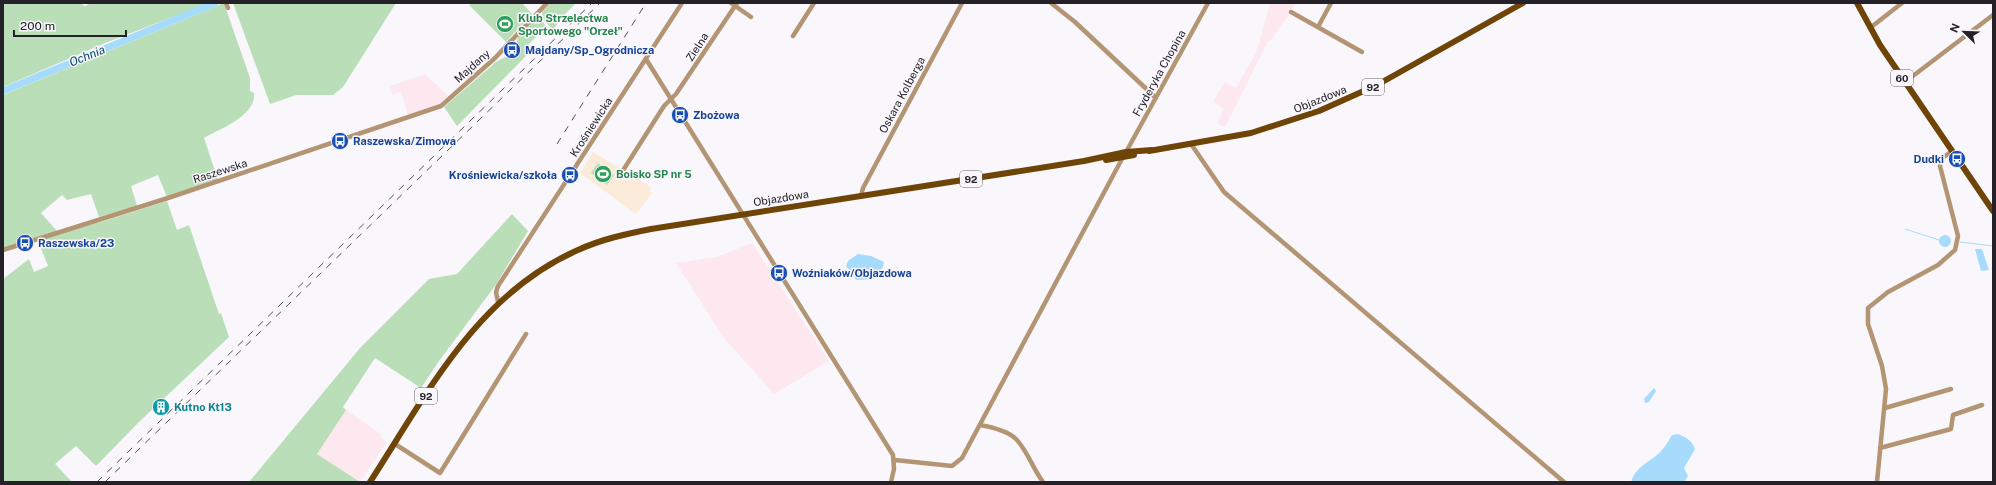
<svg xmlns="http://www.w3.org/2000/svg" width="1996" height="485" viewBox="0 0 1996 485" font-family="'Public Sans',sans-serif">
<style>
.industrial{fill:#fce8ee}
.education{fill:#faecd8}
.green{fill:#b9deb8}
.water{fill:#a6dbfc}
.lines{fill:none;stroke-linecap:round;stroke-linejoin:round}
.stream{stroke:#a6dbfc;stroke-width:1}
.river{stroke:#a6dbfc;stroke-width:7}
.minor{stroke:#b39473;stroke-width:4.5}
.major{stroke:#6e4507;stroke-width:6}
.rail{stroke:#524f57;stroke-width:1;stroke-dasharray:7 7;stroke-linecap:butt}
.labels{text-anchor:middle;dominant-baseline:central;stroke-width:3;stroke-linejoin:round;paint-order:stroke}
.shield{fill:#f9f7fc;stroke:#646168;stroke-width:1}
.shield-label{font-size:10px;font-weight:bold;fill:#242129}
.leisure-label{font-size:11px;font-weight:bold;fill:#27864d;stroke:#f9f7fc;text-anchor:start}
.street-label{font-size:11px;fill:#242129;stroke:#f9f7fc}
.transit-label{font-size:11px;font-weight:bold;fill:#164399;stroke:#f9f7fc;text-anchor:start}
.culture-label{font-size:11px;font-weight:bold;fill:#0d838f;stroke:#f9f7fc;text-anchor:start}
.water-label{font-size:12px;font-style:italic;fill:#004766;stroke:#f9f7fc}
</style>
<rect width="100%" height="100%" fill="#f9f7fc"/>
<!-- industrial -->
<path class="industrial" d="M 1270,3 L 1296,3 L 1278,30 L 1270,41 L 1268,41 L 1225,127 L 1217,123 L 1224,109 L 1213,102 L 1225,82 L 1236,88 L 1257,51 Z
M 425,74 L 448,96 L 439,104 L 408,115 L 401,92 L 393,95 L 390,86 Z
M 752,243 L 829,361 L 774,394 L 724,338 L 676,263 L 717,257 Z
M 346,410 L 381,434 L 380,437 L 387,442 L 360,482 L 317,454 Z"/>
<!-- education -->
<path class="education" d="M 593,152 L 651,187 L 650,191 L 652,193 L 636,214 L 580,173 Z"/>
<!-- green -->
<path class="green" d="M 3,3 L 79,3 L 85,6 L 91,3 L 209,3 L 105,43 L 3,87 Z
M 224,3 L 250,78 L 250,91 L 254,93 C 257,115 220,129 204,138 L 218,180 L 167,197 L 158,175 L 131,186 L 137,206 L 99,217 L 91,194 L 67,200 L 62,195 L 41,213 L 57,231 L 3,248 L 3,95 Z
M 233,3 L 396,3 L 343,87 L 333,95 L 296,95 L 270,104 Z
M 472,3 L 522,3 L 532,14 L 506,42 L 469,5 Z
M 550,3 L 576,3 L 561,18 L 553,30 L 543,19 L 542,12 Z
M 539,15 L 546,27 L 526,47 L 530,52 L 457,126 L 444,107 L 496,62 C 503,57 511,56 517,52 L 515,50 L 518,37 Z
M 598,163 L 614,175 L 607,185 L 591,173 Z
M 167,201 L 177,230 L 189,225 L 219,314 L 221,313 L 229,337 L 139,422 L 96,466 L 76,446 L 55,464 L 72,482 L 3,482 L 3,279 L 29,259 L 34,272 L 48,266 L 38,241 L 60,233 L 104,221 Z
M 512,214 L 528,231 L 495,286 L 439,361 L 421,388 L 375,358 L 343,407 L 346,410 L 317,454 L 360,482 L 249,482 L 360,348 L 429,279 L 457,274 Z"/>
<!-- water -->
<path class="water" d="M1939 241a6 6 0 1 1 12 0a6 6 0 1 1-12 0Z
M 1975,249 L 1982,249 L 1989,270 L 1981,271 Z
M 858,254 L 871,256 L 884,262 L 883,267 L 874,279 L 856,280 L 846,266 L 848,261 Z
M 1654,388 L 1656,391 L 1649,402 L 1645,403 L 1644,399 Z
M 1678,434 C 1685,437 1692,440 1695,449 L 1684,468 L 1688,476 L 1684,482 L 1631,482 C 1635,468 1647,463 1657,455 C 1664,449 1668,442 1672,435 Z"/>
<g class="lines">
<!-- stream -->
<path class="stream" d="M 1905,229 L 1939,240
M 1960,242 L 1993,246"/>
<!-- river -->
<path class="river" d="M 3,91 L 215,3"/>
<!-- minor -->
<path class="minor" d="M 226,3 L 228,8
M 731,3 L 751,17
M 1051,3 L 1075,22 L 1156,98
M 1291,12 L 1362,52
M 1318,27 L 1331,3
M 1870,28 L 1902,3
M 793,36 L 814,3
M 646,59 L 893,455 L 894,469 L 891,482
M 1905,82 L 1993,15
M 1191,144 L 1224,192 L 1564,482
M 1126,152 L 1208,3
M 622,172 L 664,106 L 676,94 L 737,3
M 861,196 L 863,188 L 962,3
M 3,250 L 168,198 L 441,106 L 495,58 L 547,3
M 498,302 L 496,292 L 498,286 L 682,3
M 1885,408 L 1951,389
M 980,425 C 991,427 1008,431 1016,439 C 1027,450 1033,469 1043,482
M 395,444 L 440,473 L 526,334
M 1880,448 L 1951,429 L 1953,415 L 1982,405
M 895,460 L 952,466 L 962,458 L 1123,157
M 1877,482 L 1886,389 L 1882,366 L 1868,324 L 1868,308 L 1888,292 L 1938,265 L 1955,250 L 1958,236 L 1940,166 L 1941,159 L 1952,151"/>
<!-- major -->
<path class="major" d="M 1857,3 L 1880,45 L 1993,211
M 1149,151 L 1251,133 L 1319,111 L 1377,85 L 1523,3
M 1106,160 L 1134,155
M 370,482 C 427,394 477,294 578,250 C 602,239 626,234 651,229 L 1084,161 L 1126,152 L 1152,150"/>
<!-- rail -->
<path class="rail" d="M 557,144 L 646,3
M 97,482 L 592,3
M 105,482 L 600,3"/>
</g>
<!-- icons -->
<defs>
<symbol id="stadium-disc" viewBox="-11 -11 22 22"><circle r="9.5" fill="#2e9e5b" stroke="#f9f7fc"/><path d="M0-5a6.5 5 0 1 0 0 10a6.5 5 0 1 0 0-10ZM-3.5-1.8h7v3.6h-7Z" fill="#fff"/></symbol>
<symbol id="bus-disc" viewBox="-11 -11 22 22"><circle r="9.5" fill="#1a4fb4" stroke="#f9f7fc"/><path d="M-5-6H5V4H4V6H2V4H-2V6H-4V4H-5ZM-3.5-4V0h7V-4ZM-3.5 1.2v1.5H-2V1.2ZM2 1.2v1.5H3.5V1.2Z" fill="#fff"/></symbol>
<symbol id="building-disc" viewBox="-11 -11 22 22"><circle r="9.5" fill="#0f9aa8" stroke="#f9f7fc"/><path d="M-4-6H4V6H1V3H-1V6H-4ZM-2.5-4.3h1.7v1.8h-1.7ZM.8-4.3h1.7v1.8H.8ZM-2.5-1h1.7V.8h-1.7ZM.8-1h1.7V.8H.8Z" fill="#fff"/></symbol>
</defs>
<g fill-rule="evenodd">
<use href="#stadium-disc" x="495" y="14" width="20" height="20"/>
<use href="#bus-disc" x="502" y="40" width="20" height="20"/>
<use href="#bus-disc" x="670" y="105" width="20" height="20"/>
<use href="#bus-disc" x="330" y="131" width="20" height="20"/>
<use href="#bus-disc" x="1947" y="149" width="20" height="20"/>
<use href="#stadium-disc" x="593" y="164" width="20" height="20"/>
<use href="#bus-disc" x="560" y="165" width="20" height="20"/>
<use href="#bus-disc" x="15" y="233" width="20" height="20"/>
<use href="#bus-disc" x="769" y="263" width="20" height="20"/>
<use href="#building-disc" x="151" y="397" width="20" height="20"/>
</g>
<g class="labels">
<!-- shield labels -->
<g class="shield">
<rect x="1891" y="70" width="22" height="16" rx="3"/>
<rect x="1362" y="79" width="22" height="16" rx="3"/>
<rect x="960" y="171" width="22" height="16" rx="3"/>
<rect x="415" y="388" width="22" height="16" rx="3"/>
</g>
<g class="shield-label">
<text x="1902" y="78">60</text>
<text x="1373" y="87">92</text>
<text x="971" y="179">92</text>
<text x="426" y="396">92</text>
</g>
<!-- leisure labels -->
<g class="leisure-label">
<text x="518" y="18">Klub Strzelectwa<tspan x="518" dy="13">Sportowego "Orzeł"</tspan></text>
<text x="616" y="174">Boisko SP nr 5</text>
</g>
<!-- street labels -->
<g class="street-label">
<text transform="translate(697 47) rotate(-57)">Zielna</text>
<text transform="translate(472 66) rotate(-42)">Majdany</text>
<text transform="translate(1159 73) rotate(-61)">Fryderyka Chopina</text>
<text transform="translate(902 95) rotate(-62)">Oskara Kolberga</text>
<text transform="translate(1320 99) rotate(-22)">Objazdowa</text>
<text transform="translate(591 127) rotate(-57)">Krośniewicka</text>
<text transform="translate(220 171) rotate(-18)">Raszewska</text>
<text transform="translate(781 198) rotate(-9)">Objazdowa</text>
</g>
<!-- transit labels -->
<g class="transit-label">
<text x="525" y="50">Majdany/Sp_Ogrodnicza</text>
<text x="693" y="115">Zbożowa</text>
<text x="353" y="141">Raszewska/Zimowa</text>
<text x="1944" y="159" text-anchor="end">Dudki</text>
<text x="557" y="175" text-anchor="end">Krośniewicka/szkoła</text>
<text x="38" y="243">Raszewska/23</text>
<text x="792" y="273">Woźniaków/Objazdowa</text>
</g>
<!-- culture labels -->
<g class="culture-label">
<text x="174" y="407">Kutno Kt13</text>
</g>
<!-- water labels -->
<g class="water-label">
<text transform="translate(87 56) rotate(-22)">Ochnia</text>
</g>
</g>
<!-- border -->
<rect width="1996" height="485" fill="none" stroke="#242129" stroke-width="8"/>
<!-- north arrow -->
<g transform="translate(1964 32) rotate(293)" stroke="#f9f7fc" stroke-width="3" paint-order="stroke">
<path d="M0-3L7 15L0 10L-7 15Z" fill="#242129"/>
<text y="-6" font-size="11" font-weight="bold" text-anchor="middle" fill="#242129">N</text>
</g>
<!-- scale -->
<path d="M14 30v6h112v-6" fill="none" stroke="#242129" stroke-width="2"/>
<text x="20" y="30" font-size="12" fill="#242129" stroke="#f9f7fc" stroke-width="3" paint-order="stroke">200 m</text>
</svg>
